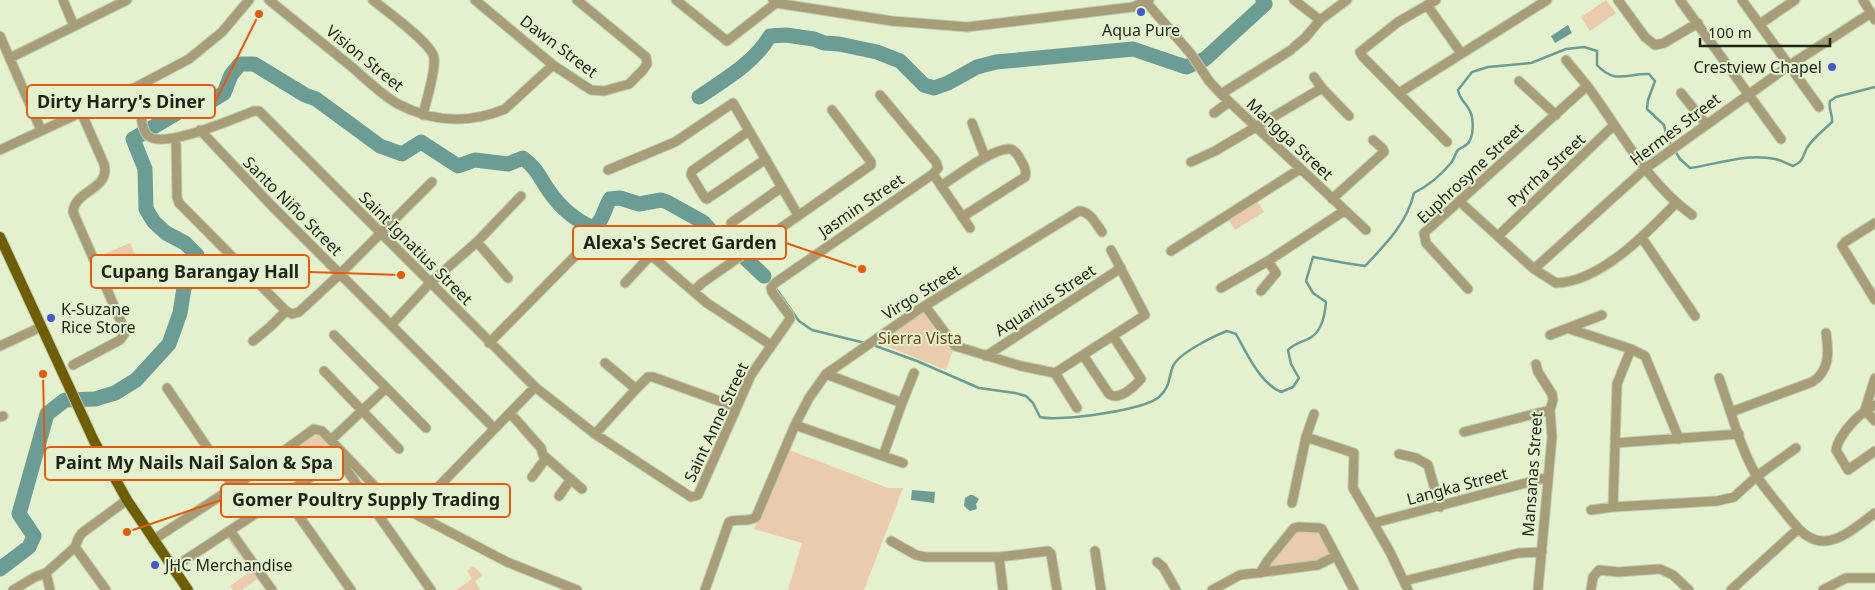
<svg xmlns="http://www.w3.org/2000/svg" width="1875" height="590" viewBox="0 0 1875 590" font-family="'Noto Sans',sans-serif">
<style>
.green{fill:#eacbae}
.water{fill:#6b9d94}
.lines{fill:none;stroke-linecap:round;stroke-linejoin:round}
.stream{stroke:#6b9d94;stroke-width:2.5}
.river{stroke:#6b9d94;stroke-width:15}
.minor-casing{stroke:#c1ccad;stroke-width:11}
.major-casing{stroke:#c1ccad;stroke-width:12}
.minor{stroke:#a79e79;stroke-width:9}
.major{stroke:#6f5d02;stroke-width:10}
.poi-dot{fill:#4159cc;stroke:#e4f1ce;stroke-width:2}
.labels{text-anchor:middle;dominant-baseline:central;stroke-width:4;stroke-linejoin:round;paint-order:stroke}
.poi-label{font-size:16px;fill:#1f2417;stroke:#e4f1ce;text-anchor:start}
.street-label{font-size:16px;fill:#1f2417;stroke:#e4f1ce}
.park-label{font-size:16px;fill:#704614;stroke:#e4f1ce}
.leader{fill:none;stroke:#e8590c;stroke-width:2}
.callout-dot{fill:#e8590c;stroke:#e4f1ce;stroke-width:2}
.callout{fill:#e4f1ce;stroke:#e8590c;stroke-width:2}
.callout-label{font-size:18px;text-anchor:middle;font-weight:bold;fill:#1f2417}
</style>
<rect width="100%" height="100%" fill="#e4f1ce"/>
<!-- green -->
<path class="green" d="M 1606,0 L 1616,13 L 1590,31 L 1581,17 Z
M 1257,201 L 1264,212 L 1235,230 L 1228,219 Z
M 130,243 L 138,261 L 105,275 L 97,257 Z
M 925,312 L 949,348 L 953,350 L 946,370 L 879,343 Z
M 319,432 L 339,453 L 335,457 L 330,457 L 316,468 L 300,444 L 314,433 Z
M 787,449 L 888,488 L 903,488 L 864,590 L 788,590 L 802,543 L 754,529 Z
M 1298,530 L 1320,531 L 1331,553 L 1317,561 L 1270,567 L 1271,562 Z
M 229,537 L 231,537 L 266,586 L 264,588 L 257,579 L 242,590 L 233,590 L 230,586 L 251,571 L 227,538 Z
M 473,566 L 483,575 L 475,581 L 480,590 L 456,590 L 472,579 L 467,571 Z"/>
<!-- water -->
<path class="water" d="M 1568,25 L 1572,33 L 1555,43 L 1551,36 Z
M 912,490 L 935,492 L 934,503 L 911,500 Z
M 970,495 L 973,495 L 979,499 L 976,504 L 977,509 L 970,511 L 964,506 L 965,498 Z"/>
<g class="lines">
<!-- stream -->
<path class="stream" d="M 764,276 L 771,284
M 775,287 L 799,321 L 812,330 L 865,343
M 873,345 L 917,361 L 979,388 L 1015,393 L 1026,396 L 1033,403 L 1040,417 C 1060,422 1144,410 1159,397 C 1171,386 1168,378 1173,366 C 1179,353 1214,336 1227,331 L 1236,334 C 1247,354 1260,383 1281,392 L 1293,387 L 1299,378 L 1291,364 L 1288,350 C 1295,343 1300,343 1308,339 C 1322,333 1325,315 1326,302 L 1313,293 L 1306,281 L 1313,257 L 1345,263 L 1365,266 C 1386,244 1407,223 1414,193 C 1428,186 1441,175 1451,163 C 1454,160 1455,153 1458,150 C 1463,146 1468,146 1470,140 C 1473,134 1473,124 1472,117 C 1470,105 1460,102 1458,90 L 1472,72 L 1488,67 L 1531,63 L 1566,49 L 1584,47 L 1597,51 L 1597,65 C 1615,85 1628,73 1649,74 L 1655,81 L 1648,100 L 1647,109 L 1664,125 L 1667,138 L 1680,159 L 1690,168 C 1718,164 1746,153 1775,159 C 1781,160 1787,164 1793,166 C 1804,161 1802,157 1807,148 C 1812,139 1824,130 1832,122 C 1833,114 1828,110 1830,101 L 1836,97 L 1875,87"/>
<!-- river -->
<path class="river" d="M 699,97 C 724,80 754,63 770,36 L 786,35 L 814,39 L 824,43 L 839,44 L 877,52 L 900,61 L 924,85 L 934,88 L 948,83 L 977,67 L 996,62 L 1133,49 L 1186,67 L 1205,59 L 1265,4 L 1263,0
M 745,258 L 764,276
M 0,569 L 29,547 L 34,536 L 19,514 L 47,414 L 65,400 L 95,399 L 115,393 L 136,380 L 169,344 L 180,313 L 184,288 L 195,270 L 197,255 L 185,243 L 166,233 L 154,222 L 146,209 L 145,169 L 133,139 L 192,104 L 211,101 L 224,93 L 231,75 L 240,64 L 254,64 L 305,95 L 316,99 L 380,146 L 402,154 L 421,142 L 458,166 L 475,160 L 508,164 L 523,158 C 538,170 538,175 549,191 C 560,207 575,220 593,228 C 604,220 603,211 610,199 L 620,198 L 639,204 L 661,200 L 667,202 L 703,222 L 717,238 L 737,251"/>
<defs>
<path id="minor" d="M 63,0 L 74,26
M 269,0 C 295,21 321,42 347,63 C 362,75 380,94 398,104 C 432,122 469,124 505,109 L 553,65
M 373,0 C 386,11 432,43 434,58 C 436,71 426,101 423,115
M 475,0 L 553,65 L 591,90 L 604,91 L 629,84 L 643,70 L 647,64 L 646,57 L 577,0
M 676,0 L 727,41 L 776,3
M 773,0 L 776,3 L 892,21 L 967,27 L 1133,7 L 1149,0
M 1294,0 L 1320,20
M 1436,0 L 1398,22 L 1360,52 L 1363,57 L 1447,142
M 1618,0 L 1645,37 L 1655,45 L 1664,43 L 1698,23
M 1680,0 L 1781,139
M 1742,0 L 1819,107
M 1863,0 L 1875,20
M 1146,2 L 1191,54 L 1209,81 L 1221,94 L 1366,230
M 1427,5 L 1461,53
M 1760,24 L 1795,0
M 0,36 L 41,130
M 1294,47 L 1305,38 L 1320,20 L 1347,0
M 10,58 L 127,0
M 1566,60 C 1573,69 1581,78 1588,87 C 1620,130 1647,183 1692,215
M 1519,81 L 1556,115
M 138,86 C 139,98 140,127 147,135 C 162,151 235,118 254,111 L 259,111 L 535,387 L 595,434 L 691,497 L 698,495 L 751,375 L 790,319 L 789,315 L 772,292 L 771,288 L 775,283 L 933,174 L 938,168 L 936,162 L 880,95
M 1322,88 L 1349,116
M 1399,93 L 1547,0
M 1681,93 L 1706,124
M 1221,94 L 1291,50
M 1214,113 L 1229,102
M 972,123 L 985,157
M 200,130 L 272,206 L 494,428
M 749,131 L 692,171 L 691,175 L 705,198 L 707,199 L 766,159
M 176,139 L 177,197 L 179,203 L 286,311 L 292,314 L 299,312 L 340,274 L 432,182
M 0,150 L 138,86 L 189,59 L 222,32 L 249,0
M 1191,162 L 1215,151 L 1322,88 L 1314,77
M 608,170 L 675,142 L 733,103 L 798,215
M 933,174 L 970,228
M 941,186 C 955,177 994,147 1010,149 C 1015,150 1018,155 1020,159 C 1024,166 1027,170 1025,177 L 962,217
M 1332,199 L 1384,152 L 1383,149 L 1373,140
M 1459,201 L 1534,269 L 1556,283 C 1600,282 1647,233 1676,203
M 731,223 L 782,187
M 1875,223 L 1845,242 L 1842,246 L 1875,300
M 1498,236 L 1614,125
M 1642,238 L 1695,316
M 477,242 L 508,278
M 639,245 L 707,303 L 771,345
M 1171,251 L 1300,169
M 1534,269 L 1646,168 L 1790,65 L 1871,13
M 625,283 L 651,255
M 1221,288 L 1268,261 L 1344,211
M 1468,289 L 1426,243 L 1424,233 L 1587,86
M 694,291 L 702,283 L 871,165 L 871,162 L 832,110
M 1261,291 L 1276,273 L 1268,261
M 925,306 L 955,346 L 1021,366 L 1055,373 L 1077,408
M 391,325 L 430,283 L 477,242 L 521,196
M 1570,329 L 1631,349 L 1645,356 L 1679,439
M 334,335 L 426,428
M 1550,335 L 1602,315
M 253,341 L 270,327 L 286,311
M 489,343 L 578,253
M 0,346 L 41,327
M 1083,355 L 1109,394 C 1119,401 1134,387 1141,379 L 1113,336
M 986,356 L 1121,268
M 605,363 L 636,389
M 1536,364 L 1538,372 L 1552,394 L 1553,400 L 1550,410 L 1552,437 L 1538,590
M 73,365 L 120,340 L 125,333 L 122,324 L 73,212 C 75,189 111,190 104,164 L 81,112
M 324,371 L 399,449
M 1055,373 L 1145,315 L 1111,250
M 826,374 L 902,403
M 1719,378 C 1731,411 1739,445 1756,475 C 1765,489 1776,501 1786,514 C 1797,527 1807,542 1825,541 C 1843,540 1861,523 1875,513
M 1875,378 L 1865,410 L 1875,421
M 167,388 L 234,487
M 1875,405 C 1860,412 1839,434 1836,450 L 1848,470 L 1875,451
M 1731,412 L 1812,382 C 1830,371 1829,352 1826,333
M 510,413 L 541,448 L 543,455 L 582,489
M 0,417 L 3,416
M 795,425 L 903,463
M 1464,432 L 1550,410
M 595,434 L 636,389 L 648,377 L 653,377 L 736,407
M 1306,437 L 1354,453 L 1353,488 L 1390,552 L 1408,590
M 331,440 L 386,388
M 1615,443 L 1739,434
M 1399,454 L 1416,458 L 1428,465 L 1440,507
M 883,456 L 902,403 L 914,373
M 532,477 L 546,458
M 284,495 L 351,590
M 559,496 L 571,479
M 1292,503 L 1306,437 L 1314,414
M 1613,507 L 1617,384 L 1631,349
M 1591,510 L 1613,507 L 1717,501 L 1734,497 L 1757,476 L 1796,448
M 413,513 L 535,387
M 1374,523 L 1548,477
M 231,532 L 272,590
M 153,540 L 234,487 L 314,429 L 322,431 L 384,496 L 396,504 L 507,562 L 577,590
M 891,541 L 916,555 L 925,557 L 999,557 L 1048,551 L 1051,554 L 1057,590
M 75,547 L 106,590
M 1095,551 L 1101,590
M 999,557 L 1003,590
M 1157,562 L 1163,567 L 1176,590
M 173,568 L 337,460 L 341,462 L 431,590
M 46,573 L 50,590
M 1260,573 L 1268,560 L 1294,528 L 1298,527 L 1319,528 L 1322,529 L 1354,590
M 1404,581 L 1519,553 L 1542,552
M 13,590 L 35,577 L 46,573 L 75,547 L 79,537 L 82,533 L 127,500
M 705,590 L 729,522 C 737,518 748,523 756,517 L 795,425 L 809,398 L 826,374 L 918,310 L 1079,211 C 1090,211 1096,224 1102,232
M 1212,590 L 1240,575 L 1318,565 L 1336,556
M 1591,590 L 1593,577 L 1599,570 L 1618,572 L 1660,569 L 1673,575 L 1689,590
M 1731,590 L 1798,529
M 1823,590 L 1846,578 L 1875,578"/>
<path id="major" d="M 0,237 L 94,441 L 127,500 L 188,590"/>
</defs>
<!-- minor casing -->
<use href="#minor" class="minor-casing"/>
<!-- major casing -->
<use href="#major" class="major-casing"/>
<!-- minor -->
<use href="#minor" class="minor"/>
<!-- major -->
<use href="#major" class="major"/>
</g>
<!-- markers -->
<g class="poi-dot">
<circle cx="1141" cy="12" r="5"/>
<circle cx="1832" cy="67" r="5"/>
<circle cx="51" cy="318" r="5"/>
<circle cx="155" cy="565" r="5"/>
</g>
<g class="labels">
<!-- poi labels -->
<g class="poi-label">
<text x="1141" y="30" text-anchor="middle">Aqua Pure</text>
<text x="1822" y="67" text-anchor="end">Crestview Chapel</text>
<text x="61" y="309">K-Suzane<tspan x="61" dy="18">Rice Store</tspan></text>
<text x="165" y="565">JHC Merchandise</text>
</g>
<!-- street labels -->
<g class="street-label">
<text transform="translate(559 46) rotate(37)">Dawn Street</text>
<text transform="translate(365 58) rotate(39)">Vision Street</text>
<text transform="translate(1675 129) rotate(-37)">Hermes Street</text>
<text transform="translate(1290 139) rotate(43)">Mangga Street</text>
<text transform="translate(1546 170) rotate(-43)">Pyrrha Street</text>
<text transform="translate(1470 173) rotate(-43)">Euphrosyne Street</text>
<text transform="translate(861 205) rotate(-34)">Jasmin Street</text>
<text transform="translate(293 206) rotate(45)">Santo Niño Street</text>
<text transform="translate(416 248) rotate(45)">Saint Ignatius Street</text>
<text transform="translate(921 292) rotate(-32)">Virgo Street</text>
<text transform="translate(1045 300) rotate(-33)">Aquarius Street</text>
<text transform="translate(716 422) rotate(-65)">Saint Anne Street</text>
<text transform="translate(1532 474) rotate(-86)">Mansanas Street</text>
<text transform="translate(1457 486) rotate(-15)">Langka Street</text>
</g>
<!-- park labels -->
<g class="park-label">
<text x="920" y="338">Sierra Vista</text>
</g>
</g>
<!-- callouts -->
<path class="leader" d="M259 14L215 102M862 269L786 243M401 275L309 272M43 374L45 463M127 532L221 500"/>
<g class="callout-dot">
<circle cx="259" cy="14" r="5"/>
<circle cx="862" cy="269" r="5"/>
<circle cx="401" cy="275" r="5"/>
<circle cx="43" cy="374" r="5"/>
<circle cx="127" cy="532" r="5"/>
</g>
<g class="callout">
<rect x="27" y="85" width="188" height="33" rx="5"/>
<rect x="573" y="226" width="213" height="33" rx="5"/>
<rect x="91" y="255" width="218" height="33" rx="5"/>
<rect x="45" y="447" width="298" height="33" rx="5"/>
<rect x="221" y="484" width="289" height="33" rx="5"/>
</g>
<g class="callout-label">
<text x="121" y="108">Dirty Harry's Diner</text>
<text x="680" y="249">Alexa's Secret Garden</text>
<text x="200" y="278">Cupang Barangay Hall</text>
<text x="194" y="469">Paint My Nails Nail Salon &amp; Spa</text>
<text x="366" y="506">Gomer Poultry Supply Trading</text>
</g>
<!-- scale -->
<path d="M1700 38v8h130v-8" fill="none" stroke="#1f2417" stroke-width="2.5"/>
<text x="1708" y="38" font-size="15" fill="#1f2417" stroke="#e4f1ce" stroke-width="4" paint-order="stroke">100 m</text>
</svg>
